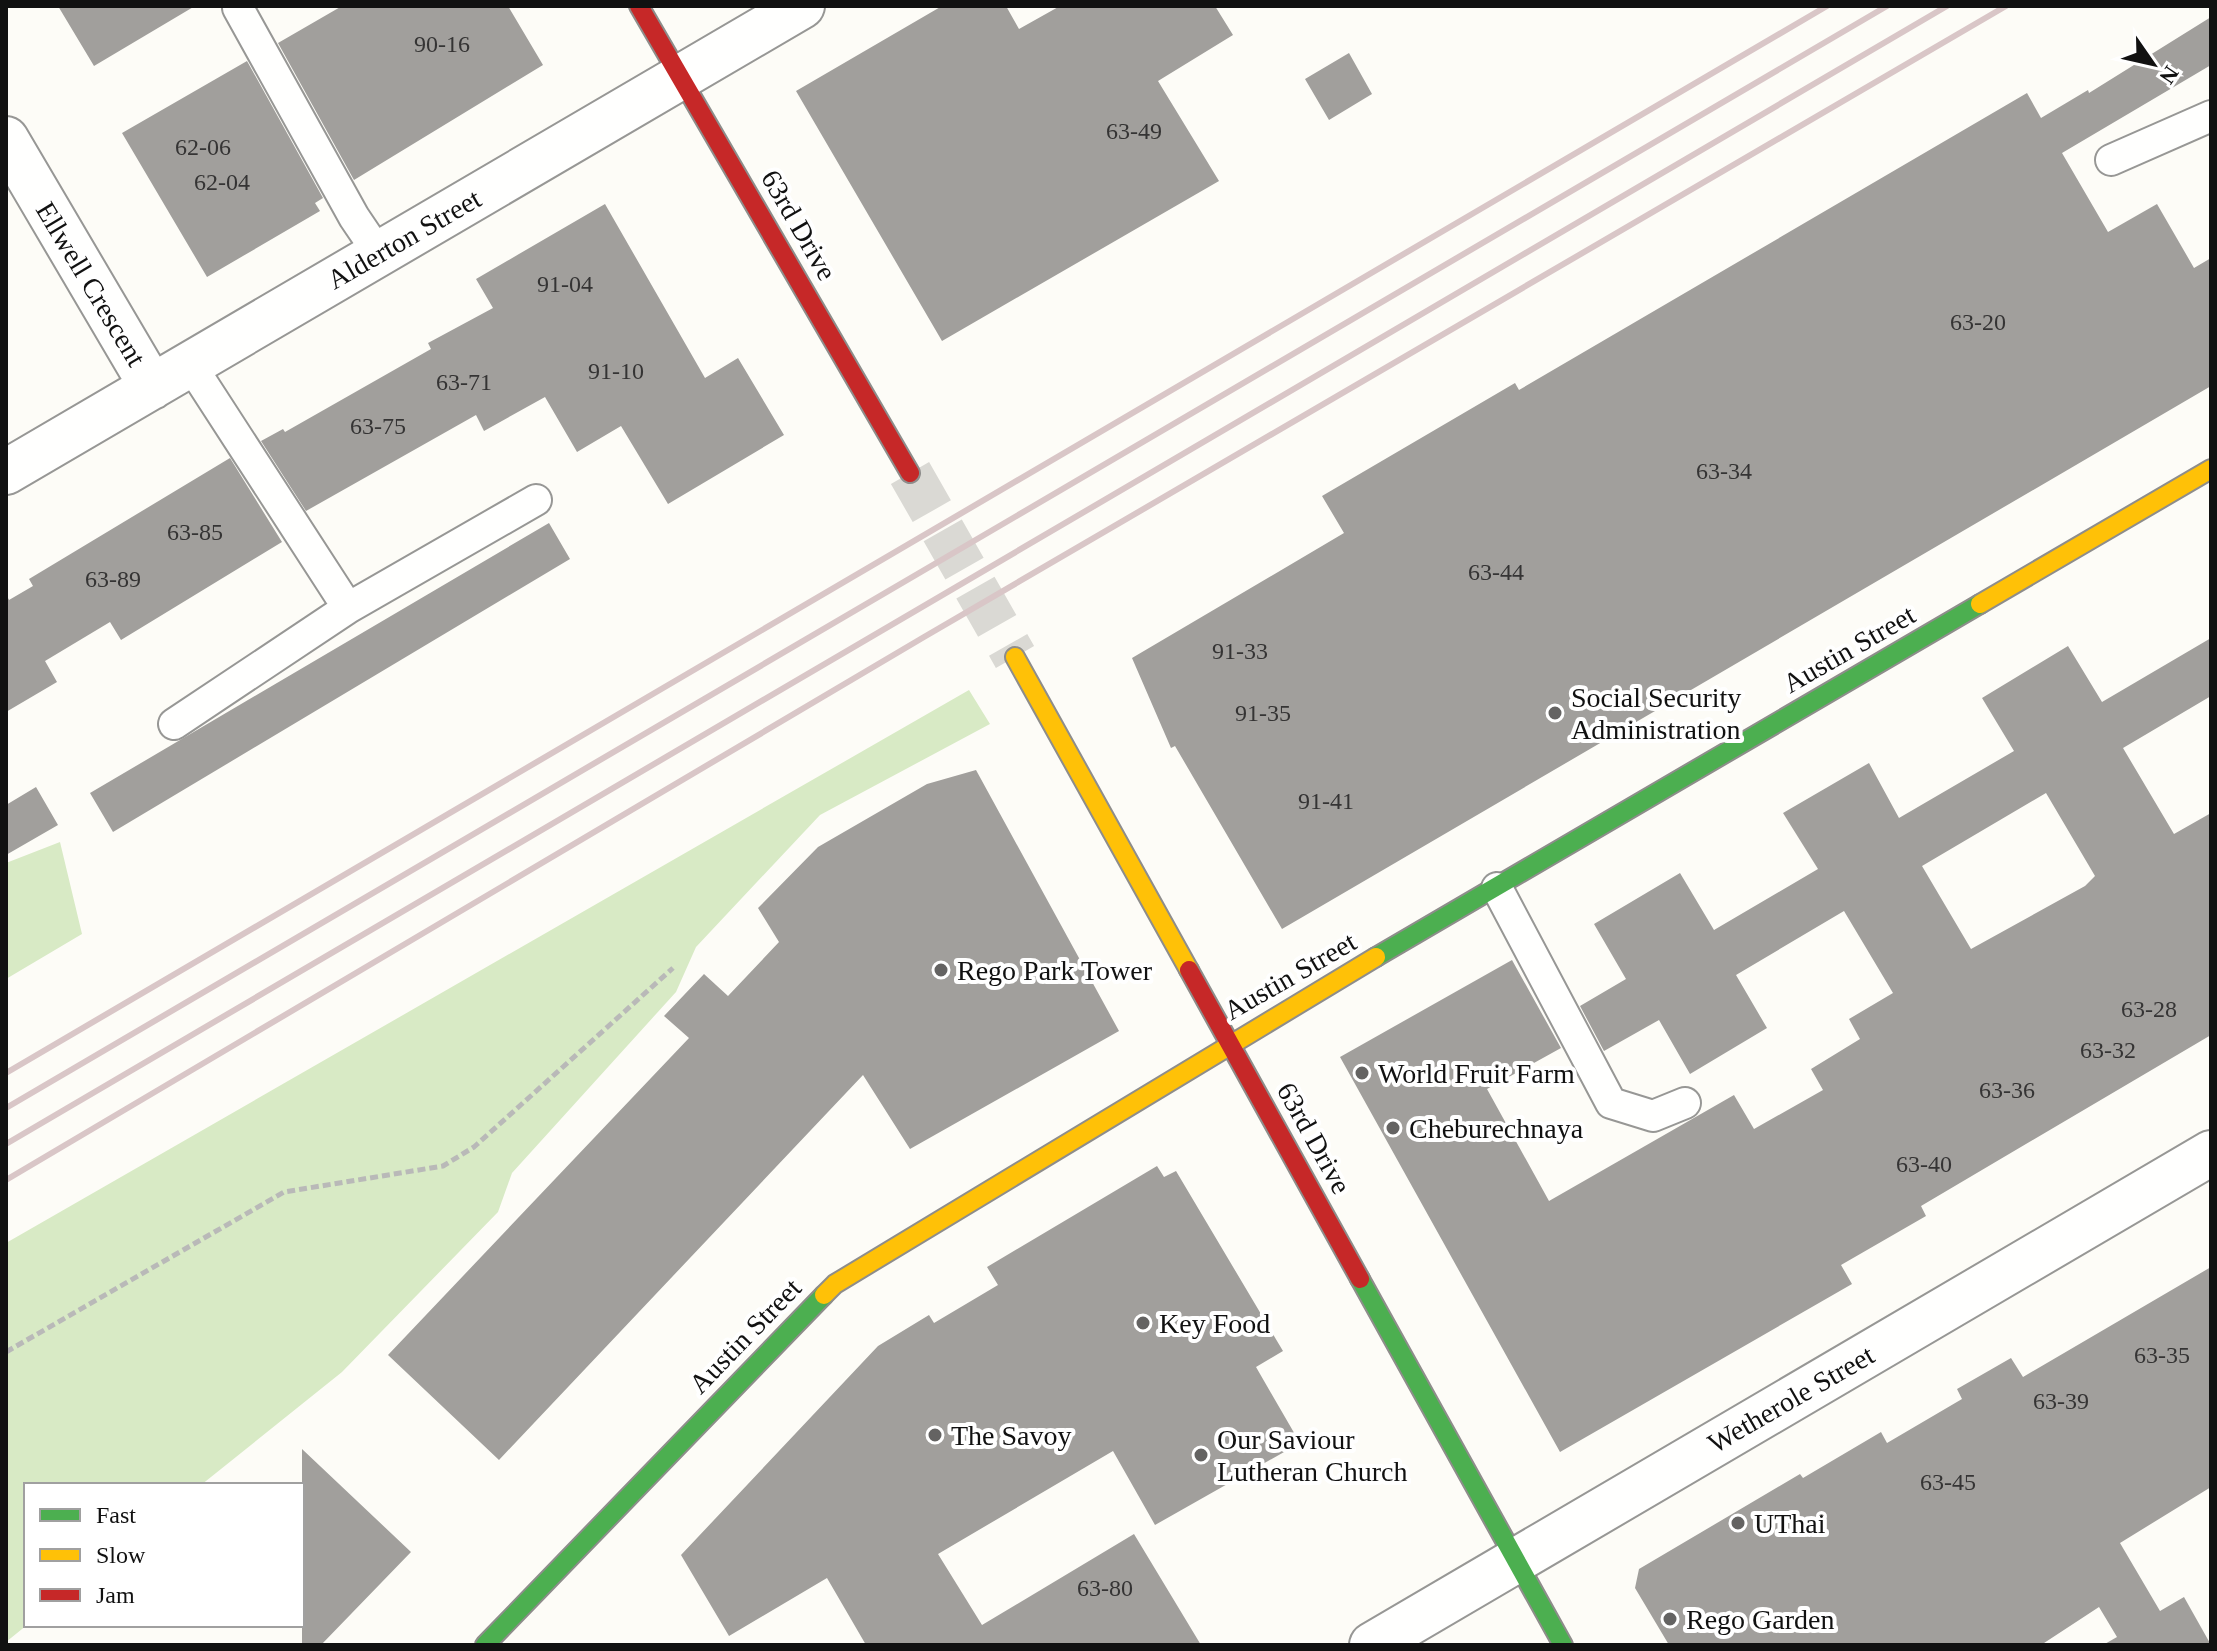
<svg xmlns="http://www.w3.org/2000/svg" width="2217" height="1651" viewBox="0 0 2217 1651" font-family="Georgia,serif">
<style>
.forest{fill:#d8eac5}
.building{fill:#a19f9c;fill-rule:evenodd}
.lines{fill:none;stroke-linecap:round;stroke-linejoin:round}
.secondary-tunnel{stroke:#dad9d4;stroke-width:44;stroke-dasharray:44 22;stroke-linecap:butt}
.lane-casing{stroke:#979795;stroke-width:34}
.street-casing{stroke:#979795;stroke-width:48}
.fast-casing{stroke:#8e8d8b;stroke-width:22}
.slow-casing{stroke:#8e8d8b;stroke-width:22}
.jam-casing{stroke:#8e8d8b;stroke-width:22}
.path{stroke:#b9b9b8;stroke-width:5;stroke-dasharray:8 4;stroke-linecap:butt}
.lane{stroke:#fffffe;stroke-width:30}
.street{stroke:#fffffe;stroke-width:44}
.fast{stroke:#4caf50;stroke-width:18}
.slow{stroke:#ffc107;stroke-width:18}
.jam{stroke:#c62828;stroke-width:18}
.rail{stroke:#d9c6c7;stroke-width:6}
.poi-dot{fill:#646362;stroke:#fff;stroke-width:3}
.labels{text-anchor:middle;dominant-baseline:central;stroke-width:8;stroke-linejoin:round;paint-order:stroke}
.number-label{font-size:24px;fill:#353434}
.street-label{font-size:28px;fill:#111;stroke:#fff}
.poi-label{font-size:28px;fill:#111;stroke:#fff;text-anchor:start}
</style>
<rect width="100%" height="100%" fill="#fdfcf7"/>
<!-- forest -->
<path class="forest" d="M 969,690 L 990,724 L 820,815 L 696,947 L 676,992 L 512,1173 L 498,1212 L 342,1372 L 201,1485 L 26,1485 L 27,1625 L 6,1642 L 6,1243 Z
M 60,842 L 82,934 L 6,979 L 6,863 Z"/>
<!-- building -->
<path class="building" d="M 58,6 L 195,6 L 94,66 Z
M 342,6 L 508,6 L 543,65 L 354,180 L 278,43 Z
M 942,6 L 1006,6 L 1019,29 L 1060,6 L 1215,6 L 1233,35 L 1158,81 L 1219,181 L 942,341 L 796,91 Z
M 2211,17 L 2211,65 L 2062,153 L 2108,232 L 2157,204 L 2194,268 L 2211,258 L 2211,386 L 1282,929 L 1175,746 L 1171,748 L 1132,658 L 1344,533 L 1322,496 L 1515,383 L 1519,390 L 2027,93 L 2041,118 L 2088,90 L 2089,93 Z
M 1349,53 L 1372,94 L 1329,120 L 1305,79 Z
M 247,61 L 323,198 L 315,203 L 320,211 L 207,277 L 122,133 Z
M 605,204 L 705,378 L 738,358 L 784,435 L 668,504 L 621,426 L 577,452 L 545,397 L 484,431 L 476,415 L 306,511 L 261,441 L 283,429 L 285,432 L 431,349 L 428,343 L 493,308 L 476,279 Z
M 230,458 L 282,542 L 121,640 L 110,622 L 45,661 L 57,682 L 6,712 L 6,594 L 9,600 L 33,586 L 29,579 Z
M 549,523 L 570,559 L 113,832 L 90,793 Z
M 2211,638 L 2211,696 L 2123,748 L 2174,834 L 2211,813 L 2211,1035 L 1921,1206 L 1926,1216 L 1841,1265 L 1852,1284 L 1560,1452 L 1340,1057 L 1512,960 L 1561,1048 L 1487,1089 L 1549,1201 L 1734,1095 L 1754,1129 L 1823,1090 L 1811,1069 L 1860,1039 L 1849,1019 L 1893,993 L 1844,911 L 1736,975 L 1767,1028 L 1690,1074 L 1659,1020 L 1604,1051 L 1580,1006 L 1626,979 L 1594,924 L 1680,873 L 1714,930 L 1818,869 L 1783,813 L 1869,763 L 1899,818 L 2014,751 L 1982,698 L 2068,646 L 2102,702 ZM 2046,793 L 2095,876 L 2085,886 L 1971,949 L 1922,866 Z
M 976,770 L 1119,1031 L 910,1149 L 863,1075 L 499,1460 L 388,1355 L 689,1038 L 664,1016 L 704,974 L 728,996 L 779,942 L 758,908 L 818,847 L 927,784 Z
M 36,787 L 58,825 L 6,855 L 6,805 Z
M 1157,1166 L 1164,1177 L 1176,1171 L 1283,1351 L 1256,1367 L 1300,1443 L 1155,1525 L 1113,1451 L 938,1554 L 982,1625 L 1134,1534 L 1201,1645 L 866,1645 L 827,1578 L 729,1636 L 681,1555 L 878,1346 L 929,1315 L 934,1323 L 998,1285 L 987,1267 Z
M 2211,1267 L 2211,1487 L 2120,1543 L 2160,1611 L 2184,1597 L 2211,1645 L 2103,1645 L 2117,1637 L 2099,1607 L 2041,1645 L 1669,1645 L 1635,1588 L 1639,1569 L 1800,1474 L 1803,1478 L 1881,1432 L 1887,1443 L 1962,1399 L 1957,1389 L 2011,1358 L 2023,1377 Z
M 302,1449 L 411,1552 L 321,1645 L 302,1645 Z"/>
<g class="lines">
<!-- secondary-tunnel -->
<path class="secondary-tunnel" d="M 910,473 L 1015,657"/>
<defs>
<path id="lane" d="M 238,8 L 354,217 L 379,254
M 2111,160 L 2211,116
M 348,608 L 536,500
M 174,724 L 348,608 L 190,364
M 1497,888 L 1611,1103 L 1653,1116 L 1685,1103"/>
<path id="street" d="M 6,139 L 152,387
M 6,472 L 802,6
M 1372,1645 L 2211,1153"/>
<path id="fast" d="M 1376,957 L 1980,604
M 1360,1279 L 1563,1645
M 485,1645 L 824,1295"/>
<path id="slow" d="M 1980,604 L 2211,469
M 1015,657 L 1189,970
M 824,1295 L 835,1284 L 1376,957"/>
<path id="jam" d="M 639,6 L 910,473
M 1189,970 L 1360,1279"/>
</defs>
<!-- lane casing -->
<use href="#lane" class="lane-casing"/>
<!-- street casing -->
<use href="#street" class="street-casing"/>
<!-- fast casing -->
<use href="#fast" class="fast-casing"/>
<!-- slow casing -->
<use href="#slow" class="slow-casing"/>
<!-- jam casing -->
<use href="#jam" class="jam-casing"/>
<!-- path -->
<path class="path" d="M 6,1352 L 284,1192 L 443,1166 L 474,1147 L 673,968"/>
<!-- lane -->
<use href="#lane" class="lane"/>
<!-- street -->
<use href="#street" class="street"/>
<!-- fast -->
<use href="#fast" class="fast"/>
<!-- slow -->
<use href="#slow" class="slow"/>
<!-- jam -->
<use href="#jam" class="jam"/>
<!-- rail -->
<path class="rail" d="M 6,1073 L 1827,6
M 6,1108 L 1887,6
M 6,1144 L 1947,6
M 6,1180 L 924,637 L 2006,6"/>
</g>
<!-- markers -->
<g class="poi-dot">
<circle cx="1555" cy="713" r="8"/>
<circle cx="941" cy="970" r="8"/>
<circle cx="1362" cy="1073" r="8"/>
<circle cx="1393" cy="1128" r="8"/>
<circle cx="1143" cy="1323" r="8"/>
<circle cx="935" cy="1435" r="8"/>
<circle cx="1201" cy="1455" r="8"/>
<circle cx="1738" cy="1523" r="8"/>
<circle cx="1670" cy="1619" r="8"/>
</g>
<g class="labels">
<!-- number labels -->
<g class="number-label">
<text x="442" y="44">90-16</text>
<text x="1134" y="131">63-49</text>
<text x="203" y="147">62-06</text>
<text x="222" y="182">62-04</text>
<text x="565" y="284">91-04</text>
<text x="1978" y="322">63-20</text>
<text x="616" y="371">91-10</text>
<text x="464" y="382">63-71</text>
<text x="378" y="426">63-75</text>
<text x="1724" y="471">63-34</text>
<text x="195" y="532">63-85</text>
<text x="1496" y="572">63-44</text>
<text x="113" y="579">63-89</text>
<text x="1240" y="651">91-33</text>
<text x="1263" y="713">91-35</text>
<text x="1326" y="801">91-41</text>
<text x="2149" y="1009">63-28</text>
<text x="2108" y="1050">63-32</text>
<text x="2007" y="1090">63-36</text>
<text x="1924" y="1164">63-40</text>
<text x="2162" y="1355">63-35</text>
<text x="2061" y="1401">63-39</text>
<text x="1948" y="1482">63-45</text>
<text x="1105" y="1588">63-80</text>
</g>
<!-- street labels -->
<g class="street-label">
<text transform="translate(799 225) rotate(60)">63rd Drive</text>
<text transform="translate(404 239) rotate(-30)">Alderton Street</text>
<text transform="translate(91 284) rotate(59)">Ellwell Crescent</text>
<text transform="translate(1849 649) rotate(-30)">Austin Street</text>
<text transform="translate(1290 976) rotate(-30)">Austin Street</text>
<text transform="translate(1314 1138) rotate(61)">63rd Drive</text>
<text transform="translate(745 1336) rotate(-46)">Austin Street</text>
<text transform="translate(1791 1399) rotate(-30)">Wetherole Street</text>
</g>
<!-- poi labels -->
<g class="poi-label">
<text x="1571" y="697">Social Security<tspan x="1571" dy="32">Administration</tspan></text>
<text x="957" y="970">Rego Park Tower</text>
<text x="1378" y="1073">World Fruit Farm</text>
<text x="1409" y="1128">Cheburechnaya</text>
<text x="1159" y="1323">Key Food</text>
<text x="951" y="1435">The Savoy</text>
<text x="1217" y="1439">Our Saviour<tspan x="1217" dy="32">Lutheran Church</tspan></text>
<text x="1754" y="1523">UThai</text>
<text x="1686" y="1619">Rego Garden</text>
</g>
</g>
<!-- border -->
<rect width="2217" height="1651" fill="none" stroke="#111111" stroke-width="16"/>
<!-- legend -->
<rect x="24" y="1483" width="280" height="144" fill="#ffffff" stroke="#a0a0a0" stroke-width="2"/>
<rect x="40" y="1509" width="40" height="12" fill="#4caf50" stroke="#a0a0a0" stroke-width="2"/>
<text x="96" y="1523" font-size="24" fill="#111111">Fast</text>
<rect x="40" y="1549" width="40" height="12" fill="#ffc107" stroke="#a0a0a0" stroke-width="2"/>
<text x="96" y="1563" font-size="24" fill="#111111">Slow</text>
<rect x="40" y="1589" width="40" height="12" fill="#c62828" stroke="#a0a0a0" stroke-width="2"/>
<text x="96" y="1603" font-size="24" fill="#111111">Jam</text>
<!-- north arrow -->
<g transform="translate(2153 64) rotate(124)" stroke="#ffffff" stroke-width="6" paint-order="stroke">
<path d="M0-6L14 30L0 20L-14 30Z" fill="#111111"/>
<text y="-12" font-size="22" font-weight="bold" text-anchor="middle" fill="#111111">N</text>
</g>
</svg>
